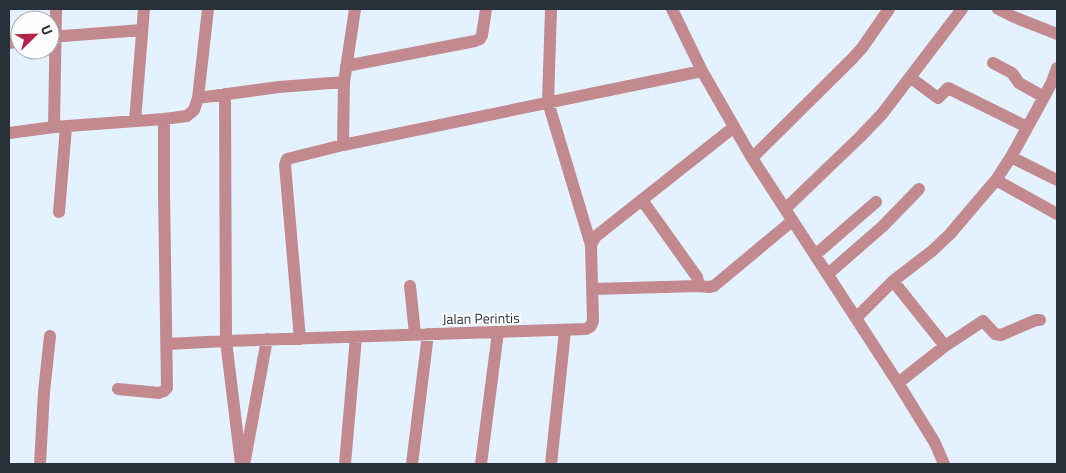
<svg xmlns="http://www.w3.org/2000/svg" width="1066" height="473" viewBox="0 0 1066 473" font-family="'Titillium Web',sans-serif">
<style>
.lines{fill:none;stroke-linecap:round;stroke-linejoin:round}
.minor{stroke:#c2898e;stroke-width:12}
.labels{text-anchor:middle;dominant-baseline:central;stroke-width:4;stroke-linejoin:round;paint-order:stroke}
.street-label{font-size:14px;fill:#283139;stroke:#fdfdfd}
</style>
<rect width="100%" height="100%" fill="#e4f2ff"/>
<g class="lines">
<!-- minor -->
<path class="minor" d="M 551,9 L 548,102 L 591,245
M 672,9 L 702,71 L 752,158 L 898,383 L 935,443 L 944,464
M 998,9 L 1014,17 L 1057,34
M 50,37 L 142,30
M 9,43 L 20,41
M 993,63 L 1012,73 L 1019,83 L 1044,97
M 346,66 L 475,41 L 480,39 L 482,35 L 486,9
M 911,78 L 938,98 L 948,88 L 1027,127
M 198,98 L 279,87 L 344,82
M 135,121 L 144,9
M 54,127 L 56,9
M 9,133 L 54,127 L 164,119 L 187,116 L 194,110 L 198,98 L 208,9
M 343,145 L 344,82 L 355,9
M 1011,157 L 1057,180
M 752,158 L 852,59 L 862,48 L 889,9
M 996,180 L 1057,214
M 642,200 L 697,277 L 699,286
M 785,209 L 860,137 L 882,114 L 962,9
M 59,212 L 66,127
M 815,255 L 876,202
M 828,274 L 883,226 L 919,189
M 893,281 L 945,346
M 410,286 L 415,334
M 593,289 L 699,286 L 709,287 L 714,286 L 792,221
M 857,317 L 893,281 L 932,251 L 950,234 L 996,180 L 1011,157 L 1044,97 L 1052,82 L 1057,68
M 300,339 L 285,165 L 287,159 L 343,145 L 702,71
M 167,344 L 226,341 L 225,94
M 898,383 L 945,346 L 983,321 L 995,334 L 1001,335 L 1036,320 L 1040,320
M 118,389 L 159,393 L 164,391 L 167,388 L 164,192 L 164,119
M 245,460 L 267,339
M 40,464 L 44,392 L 50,336
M 241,464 L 226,341 L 586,329 L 591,326 L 593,321 L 591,245 L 595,237 L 734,127
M 345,464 L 356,337
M 412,464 L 428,334
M 481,464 L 498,332
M 551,464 L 565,331"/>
</g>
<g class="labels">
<!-- street labels -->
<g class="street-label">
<text transform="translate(481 318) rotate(-1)">Jalan Perintis</text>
</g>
</g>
<!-- border -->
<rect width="1066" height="473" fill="none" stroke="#283139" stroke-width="20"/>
<!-- north arrow -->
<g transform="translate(35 35) rotate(67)"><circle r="24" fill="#fdfdfd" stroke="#a8abaf"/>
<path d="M0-4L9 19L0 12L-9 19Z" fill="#b42247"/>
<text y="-8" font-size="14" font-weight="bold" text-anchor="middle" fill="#283139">U</text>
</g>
</svg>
